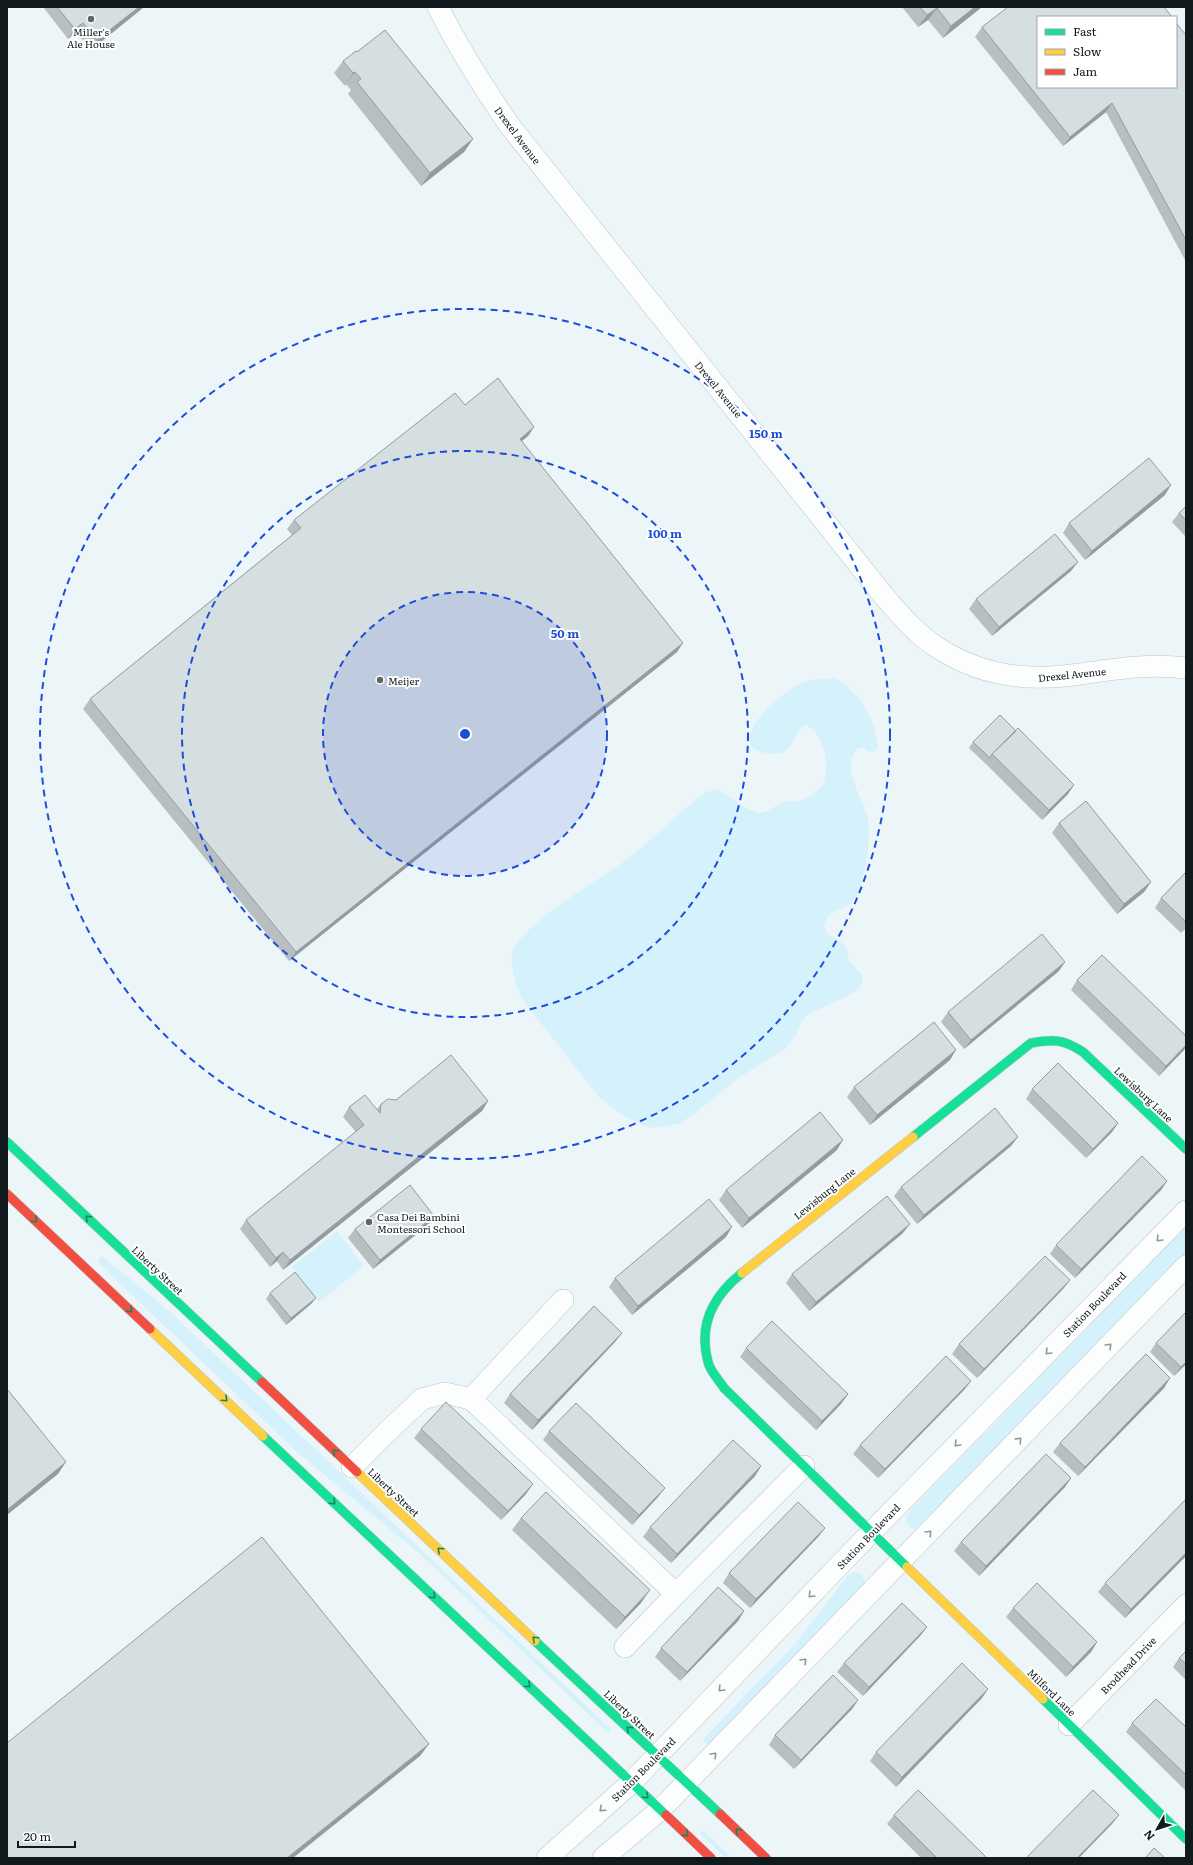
<svg xmlns="http://www.w3.org/2000/svg" width="1193" height="1865" viewBox="0 0 1193 1865" font-family="Literata,serif">
<style>
.green{fill:#d5f1fc}
.lines{fill:none;stroke-linecap:round;stroke-linejoin:round}
.street-casing{stroke:#bcc5c8;stroke-width:22}
.fast-casing{stroke:#bcc5c8;stroke-width:10}
.slow-casing{stroke:#bcc5c8;stroke-width:10}
.jam-casing{stroke:#bcc5c8;stroke-width:10}
.street{stroke:#fcfefe;stroke-width:21}
.fast{stroke:#16e098;stroke-width:9}
.slow{stroke:#ffcf43;stroke-width:9}
.jam{stroke:#f24e42;stroke-width:9}
.wall{fill:#b7bfc2}
.shaded-wall{fill:#959b9e}
.building{fill:#d5dee1;stroke:#959b9e}
.oneway{stroke:#148761}
.oneway2{stroke:#929899}
.ring{fill:none;stroke:#1d4ed8;stroke-width:2;stroke-dasharray:7 5}
.poi-dot{fill:#5e676a;stroke:#fff;stroke-width:1.5}
.labels{text-anchor:middle;dominant-baseline:central;stroke-width:4;stroke-linejoin:round;paint-order:stroke}
.poi-label{font-size:10px;fill:#111b1e;stroke:#fff;text-anchor:start}
.street-label{font-size:10px;fill:#111b1e;stroke:#fff}
.centre{fill:#1d4ed8;stroke:#fff;stroke-width:2}
.ring-label{font-size:12px;text-anchor:middle;font-weight:bold;fill:#1d4ed8;stroke:#fff;stroke-width:4;stroke-linejoin:round;paint-order:stroke}
</style>
<rect width="100%" height="100%" fill="#ecf5f8"/>
<!-- green -->
<path class="green" d="M 835,678 C 860,693 875,718 878,747 L 874,751 L 868,752 L 864,748 L 859,748 C 836,767 869,804 869,828 C 870,844 864,886 855,899 C 843,914 830,905 824,926 L 828,934 L 840,941 L 847,949 L 849,961 L 862,975 L 862,984 L 855,992 L 807,1015 L 800,1024 L 796,1035 L 785,1049 L 741,1076 L 694,1114 L 678,1124 L 653,1128 L 638,1123 L 618,1112 L 599,1097 L 522,999 C 516,985 508,965 514,949 C 525,923 600,879 625,861 C 654,839 678,813 706,792 L 718,789 C 730,796 744,809 757,812 C 765,815 774,806 782,803 C 788,800 793,802 799,801 C 806,799 813,795 818,790 C 834,777 825,731 805,725 C 803,726 800,728 798,731 C 793,737 795,744 786,751 C 780,755 772,754 765,753 C 720,743 784,691 801,683 C 811,679 824,679 835,678 Z
M 1186,1226 L 1186,1256 L 919,1528 L 915,1530 L 909,1526 L 906,1521 L 908,1513 Z
M 337,1231 L 364,1266 L 319,1302 L 292,1267 Z
M 102,1256 L 168,1310 L 612,1730 L 608,1733 L 419,1553 L 298,1453 L 108,1272 L 99,1263 L 99,1259 Z
M 855,1572 L 861,1574 L 865,1581 L 863,1588 L 714,1742 L 709,1744 L 705,1743 L 703,1740 L 706,1736 L 795,1644 L 848,1575 Z
M 703,1830 L 732,1858 L 726,1858 L 700,1834 Z"/>
<g class="lines">
<defs>
<path id="street" d="M 438,7 C 459,49 483,87 510,126 L 883,595 C 899,613 915,633 935,646 C 980,676 1027,682 1080,674 C 1115,669 1151,663 1186,668
M 471,1399 L 563,1300
M 352,1467 L 387,1432 L 422,1399 L 445,1393 L 471,1399 L 676,1594 L 804,1466
M 625,1647 L 676,1594
M 1069,1725 L 1186,1605
M 547,1858 L 631,1783 L 853,1551 L 1186,1211
M 603,1858 L 660,1810 L 1186,1266"/>
<path id="fast" d="M 913,1137 L 1031,1043 C 1054,1039 1063,1039 1083,1052 L 1186,1149
M 7,1142 L 262,1382
M 742,1273 C 713,1296 698,1325 708,1362 C 710,1371 719,1380 724,1388 L 907,1567
M 263,1436 L 666,1815
M 535,1641 L 720,1814
M 1043,1699 L 1186,1839"/>
<path id="slow" d="M 742,1273 L 913,1137
M 150,1329 L 263,1436
M 357,1472 L 535,1641
M 907,1567 L 1043,1699"/>
<path id="jam" d="M 7,1194 L 150,1329
M 262,1382 L 357,1472
M 720,1814 L 766,1858
M 666,1815 L 711,1858"/>
</defs>
<!-- street casing -->
<use href="#street" class="street-casing"/>
<!-- fast casing -->
<use href="#fast" class="fast-casing"/>
<!-- slow casing -->
<use href="#slow" class="slow-casing"/>
<!-- jam casing -->
<use href="#jam" class="jam-casing"/>
<!-- street -->
<use href="#street" class="street"/>
<!-- fast -->
<use href="#fast" class="fast"/>
<!-- slow -->
<use href="#slow" class="slow"/>
<!-- jam -->
<use href="#jam" class="jam"/>
</g>
<!-- wall -->
<path class="wall" d="M 43,7 L 144,7 L 91,50 L 76,32 L 68,39 Z
M 902,7 L 982,7 L 943,38 L 928,20 L 918,27 Z
M 982,27 L 1186,35 L 1186,262 L 1106,112 L 1063,146 L 975,37 Z
M 357,52 L 473,139 L 464,152 L 421,186 L 348,94 L 351,90 L 346,84 L 345,86 L 334,73 L 343,61 Z
M 465,405 L 534,427 L 528,436 L 522,441 L 677,652 L 289,961 L 83,709 L 90,699 L 292,535 L 287,529 L 294,520 Z
M 1165,495 L 1085,560 L 1063,533 L 1069,523 Z
M 1186,506 L 1186,537 L 1172,522 L 1179,513 Z
M 1071,571 L 992,636 L 969,609 L 976,599 Z
M 973,742 L 1068,794 L 1042,820 L 986,764 L 969,748 Z
M 1059,823 L 1151,882 L 1144,892 L 1117,914 L 1052,833 Z
M 1186,872 L 1186,928 L 1181,933 L 1155,908 L 1161,898 Z
M 1059,971 L 964,1049 L 941,1022 L 948,1012 Z
M 1077,980 L 1184,1050 L 1159,1076 L 1071,990 Z
M 950,1060 L 870,1125 L 847,1097 L 854,1087 Z
M 1032,1089 L 1118,1123 L 1112,1132 L 1086,1158 L 1026,1099 Z
M 396,1100 L 488,1101 L 482,1111 L 283,1270 L 277,1261 L 270,1267 L 240,1229 L 246,1220 L 356,1132 L 343,1117 L 349,1107 L 377,1109 L 381,1104 Z
M 1011,1146 L 917,1224 L 894,1196 L 901,1187 Z
M 837,1150 L 742,1228 L 719,1200 L 726,1190 Z
M 1167,1181 L 1161,1190 L 1075,1278 L 1050,1254 L 1056,1245 Z
M 434,1216 L 428,1225 L 373,1269 L 348,1238 L 355,1229 Z
M 903,1233 L 809,1311 L 786,1283 L 792,1274 Z
M 726,1237 L 632,1315 L 609,1287 L 615,1278 Z
M 1070,1280 L 1063,1289 L 977,1378 L 952,1354 L 959,1344 Z
M 270,1293 L 316,1298 L 311,1304 L 286,1325 L 266,1299 Z
M 622,1333 L 615,1342 L 532,1430 L 504,1403 L 510,1394 Z
M 1156,1343 L 1186,1364 L 1174,1376 L 1150,1352 Z
M 746,1348 L 848,1394 L 841,1404 L 816,1430 L 740,1357 Z
M 1170,1378 L 1164,1388 L 1078,1476 L 1053,1452 L 1060,1443 Z
M 971,1381 L 964,1390 L 878,1478 L 853,1454 L 860,1445 Z
M 421,1429 L 526,1494 L 501,1520 L 414,1438 Z
M 549,1431 L 658,1497 L 632,1525 L 543,1440 Z
M 761,1466 L 755,1476 L 671,1563 L 643,1537 L 650,1527 Z
M 1071,1478 L 1065,1487 L 979,1576 L 954,1551 L 961,1542 Z
M 521,1518 L 641,1603 L 616,1629 L 512,1530 Z
M 825,1528 L 818,1537 L 750,1608 L 723,1583 L 729,1573 Z
M 1186,1556 L 1125,1618 L 1098,1592 L 1105,1583 Z
M 1013,1608 L 1097,1642 L 1091,1652 L 1066,1677 L 1006,1617 Z
M 744,1611 L 738,1621 L 680,1681 L 655,1657 L 661,1648 Z
M 927,1627 L 920,1636 L 863,1696 L 837,1672 L 844,1663 Z
M 1186,1651 L 1186,1680 L 1173,1667 L 1179,1658 Z
M 982,1698 L 896,1787 L 870,1761 L 876,1752 Z
M 858,1700 L 852,1709 L 794,1769 L 769,1745 L 775,1735 Z
M 1132,1723 L 1186,1727 L 1186,1791 L 1126,1732 Z
M 894,1815 L 987,1858 L 921,1858 L 887,1824 Z"/>
<!-- shaded-wall -->
<path class="shaded-wall" d="M 139,7 L 144,7 L 91,50 L 97,40 Z
M 975,7 L 982,7 L 943,38 L 951,26 Z
M 937,8 L 928,20 L 918,27 L 927,15 Z
M 83,23 L 76,32 L 68,39 L 75,29 Z
M 355,72 L 346,84 L 345,86 L 353,73 Z
M 1112,103 L 1106,112 L 1063,146 L 1070,137 Z
M 473,139 L 464,152 L 421,186 L 430,173 Z
M 534,427 L 528,436 L 513,448 L 520,439 Z
M 1171,485 L 1165,495 L 1085,560 L 1092,551 Z
M 1078,562 L 1071,571 L 992,636 L 999,627 Z
M 683,643 L 677,652 L 289,961 L 296,952 Z
M 1074,785 L 1068,794 L 1042,820 L 1049,810 Z
M 1151,882 L 1144,892 L 1117,914 L 1124,904 Z
M 1065,962 L 1059,971 L 964,1049 L 971,1040 Z
M 1186,1045 L 1186,1047 L 1184,1050 L 1159,1076 L 1166,1066 Z
M 956,1050 L 950,1060 L 870,1125 L 877,1115 Z
M 488,1101 L 482,1111 L 283,1270 L 290,1260 Z
M 1118,1123 L 1112,1132 L 1086,1158 L 1093,1149 Z
M 1018,1137 L 1011,1146 L 917,1224 L 924,1215 Z
M 843,1140 L 837,1150 L 742,1228 L 749,1218 Z
M 1167,1181 L 1161,1190 L 1075,1278 L 1081,1269 Z
M 434,1216 L 428,1225 L 373,1269 L 380,1260 Z
M 910,1224 L 903,1233 L 809,1311 L 816,1302 Z
M 732,1227 L 726,1237 L 632,1315 L 638,1306 Z
M 283,1252 L 277,1261 L 270,1267 L 276,1258 Z
M 1070,1280 L 1063,1289 L 977,1378 L 984,1369 Z
M 316,1298 L 311,1304 L 286,1325 L 291,1318 Z
M 622,1333 L 615,1342 L 532,1430 L 538,1420 Z
M 1186,1362 L 1186,1364 L 1174,1376 L 1181,1367 Z
M 1170,1378 L 1164,1388 L 1078,1476 L 1085,1467 Z
M 971,1381 L 964,1390 L 878,1478 L 885,1469 Z
M 848,1394 L 841,1404 L 816,1430 L 822,1421 Z
M 66,1462 L 58,1474 L 7,1515 L 7,1510 Z
M 761,1466 L 755,1476 L 671,1563 L 677,1554 Z
M 1071,1478 L 1065,1487 L 979,1576 L 986,1566 Z
M 533,1484 L 526,1494 L 501,1520 L 508,1511 Z
M 665,1488 L 658,1497 L 632,1525 L 639,1515 Z
M 825,1528 L 818,1537 L 750,1608 L 756,1599 Z
M 1186,1553 L 1186,1556 L 1125,1618 L 1131,1609 Z
M 650,1590 L 641,1603 L 616,1629 L 625,1617 Z
M 744,1611 L 738,1621 L 680,1681 L 687,1672 Z
M 927,1627 L 920,1636 L 863,1696 L 869,1687 Z
M 1097,1642 L 1091,1652 L 1066,1677 L 1073,1667 Z
M 988,1689 L 982,1698 L 896,1787 L 902,1777 Z
M 858,1700 L 852,1709 L 794,1769 L 801,1760 Z
M 429,1744 L 420,1756 L 293,1858 L 287,1858 Z
M 1119,1815 L 1112,1824 L 1079,1858 L 1077,1858 Z"/>
<!-- building -->
<path class="building" d="M 57,7 L 139,7 L 97,40 L 83,23 L 75,29 Z
M 920,7 L 975,7 L 951,26 L 937,8 L 927,15 Z
M 1008,7 L 1164,7 L 1172,17 L 1038,17 L 1038,87 L 1176,87 L 1176,23 L 1186,35 L 1186,240 L 1112,103 L 1070,137 L 982,27 Z
M 385,30 L 473,139 L 430,173 L 357,82 L 361,79 L 355,72 L 353,73 L 343,61 L 356,51 L 357,52 Z
M 498,378 L 534,427 L 520,439 L 683,643 L 296,952 L 90,699 L 301,528 L 294,520 L 455,393 L 465,405 Z
M 1149,458 L 1171,485 L 1092,551 L 1069,523 Z
M 1186,506 L 1186,520 L 1179,513 Z
M 1055,534 L 1078,562 L 999,627 L 976,599 Z
M 1000,715 L 1016,731 L 992,754 L 990,758 L 973,742 Z
M 1018,728 L 1074,785 L 1049,810 L 992,754 Z
M 1086,801 L 1151,882 L 1124,904 L 1059,823 Z
M 1186,872 L 1186,922 L 1161,898 Z
M 1042,934 L 1065,962 L 971,1040 L 948,1012 Z
M 1102,955 L 1186,1036 L 1186,1045 L 1166,1066 L 1077,980 Z
M 934,1022 L 956,1050 L 877,1115 L 854,1087 Z
M 451,1055 L 488,1101 L 290,1260 L 283,1252 L 276,1258 L 246,1220 L 364,1125 L 349,1107 L 365,1095 L 380,1113 L 381,1104 L 388,1099 L 396,1100 Z
M 1058,1063 L 1118,1123 L 1093,1149 L 1032,1089 Z
M 995,1108 L 1018,1137 L 924,1215 L 901,1187 Z
M 820,1112 L 843,1140 L 749,1218 L 726,1190 Z
M 1142,1156 L 1167,1181 L 1081,1269 L 1056,1245 Z
M 410,1185 L 434,1216 L 380,1260 L 355,1229 Z
M 887,1196 L 910,1224 L 816,1302 L 792,1274 Z
M 709,1199 L 732,1227 L 638,1306 L 615,1278 Z
M 1045,1256 L 1070,1280 L 984,1369 L 959,1344 Z
M 295,1272 L 316,1298 L 291,1318 L 270,1293 Z
M 594,1306 L 622,1333 L 538,1420 L 510,1394 Z
M 1186,1312 L 1186,1362 L 1181,1367 L 1156,1343 Z
M 772,1321 L 848,1394 L 822,1421 L 746,1348 Z
M 1146,1354 L 1170,1378 L 1085,1467 L 1060,1443 Z
M 946,1356 L 971,1381 L 885,1469 L 860,1445 Z
M 7,1389 L 66,1462 L 7,1510 Z
M 446,1402 L 533,1484 L 508,1511 L 421,1429 Z
M 576,1403 L 665,1488 L 639,1515 L 549,1431 Z
M 733,1440 L 761,1466 L 677,1554 L 650,1527 Z
M 1046,1454 L 1071,1478 L 986,1566 L 961,1542 Z
M 546,1492 L 650,1590 L 625,1617 L 521,1518 Z
M 1186,1499 L 1186,1553 L 1131,1609 L 1105,1583 Z
M 798,1502 L 825,1528 L 756,1599 L 729,1573 Z
M 262,1537 L 429,1744 L 287,1858 L 7,1858 L 7,1743 Z
M 1037,1583 L 1097,1642 L 1073,1667 L 1013,1608 Z
M 718,1587 L 744,1611 L 687,1672 L 661,1648 Z
M 902,1603 L 927,1627 L 869,1687 L 844,1663 Z
M 1186,1651 L 1186,1664 L 1179,1658 Z
M 962,1663 L 988,1689 L 902,1777 L 876,1752 Z
M 833,1675 L 858,1700 L 801,1760 L 775,1735 Z
M 1156,1699 L 1186,1727 L 1186,1775 L 1132,1723 Z
M 918,1790 L 987,1858 L 937,1858 L 894,1815 Z
M 1093,1790 L 1119,1815 L 1077,1858 L 1026,1858 Z
M 1154,1848 L 1165,1858 L 1145,1858 Z"/>
<!-- one-way arrows -->
<defs><path id="oneway-chevron" d="M-2-3.5L2.5 0L-2 3.5" fill="none" stroke-width="1.6" stroke-linecap="round" stroke-linejoin="round"/></defs>
<g class="oneway">
<use href="#oneway-chevron" transform="translate(88 1218) rotate(-137)"/>
<use href="#oneway-chevron" transform="translate(35 1220) rotate(43)"/>
<use href="#oneway-chevron" transform="translate(130 1310) rotate(43)"/>
<use href="#oneway-chevron" transform="translate(225 1399) rotate(43)"/>
<use href="#oneway-chevron" transform="translate(335 1452) rotate(-137)"/>
<use href="#oneway-chevron" transform="translate(333 1502) rotate(43)"/>
<use href="#oneway-chevron" transform="translate(440 1550) rotate(-137)"/>
<use href="#oneway-chevron" transform="translate(433 1596) rotate(43)"/>
<use href="#oneway-chevron" transform="translate(535 1639) rotate(-137)"/>
<use href="#oneway-chevron" transform="translate(528 1685) rotate(43)"/>
<use href="#oneway-chevron" transform="translate(629 1729) rotate(-137)"/>
<use href="#oneway-chevron" transform="translate(646 1796) rotate(43)"/>
<use href="#oneway-chevron" transform="translate(738 1831) rotate(-136)"/>
<use href="#oneway-chevron" transform="translate(686 1834) rotate(43)"/>
</g>
<g class="oneway2">
<use href="#oneway-chevron" transform="translate(1159 1239) rotate(134)"/>
<use href="#oneway-chevron" transform="translate(1109 1346) rotate(-46)"/>
<use href="#oneway-chevron" transform="translate(1048 1352) rotate(134)"/>
<use href="#oneway-chevron" transform="translate(1019 1440) rotate(-46)"/>
<use href="#oneway-chevron" transform="translate(957 1444) rotate(134)"/>
<use href="#oneway-chevron" transform="translate(929 1533) rotate(-46)"/>
<use href="#oneway-chevron" transform="translate(811 1595) rotate(134)"/>
<use href="#oneway-chevron" transform="translate(804 1661) rotate(-46)"/>
<use href="#oneway-chevron" transform="translate(721 1689) rotate(134)"/>
<use href="#oneway-chevron" transform="translate(714 1755) rotate(-46)"/>
<use href="#oneway-chevron" transform="translate(602 1809) rotate(138)"/>
</g>
<!-- distance rings -->
<circle cx="465" cy="734" r="142" fill="#1d4ed8" fill-opacity=".12"/>
<g class="ring">
<circle cx="465" cy="734" r="142"/>
<circle cx="465" cy="734" r="283"/>
<circle cx="465" cy="734" r="425"/>
</g>
<!-- markers -->
<g class="poi-dot">
<circle cx="91" cy="19" r="4"/>
<circle cx="380" cy="680" r="4"/>
<circle cx="369" cy="1222" r="4"/>
</g>
<g class="labels">
<!-- poi labels -->
<g class="poi-label">
<text x="91" y="31" text-anchor="middle">Miller's<tspan x="91" dy="12">Ale House</tspan></text>
<text x="388" y="680">Meijer</text>
<text x="377" y="1216">Casa Dei Bambini<tspan x="377" dy="12">Montessori School</tspan></text>
</g>
<!-- street labels -->
<g class="street-label">
<text transform="translate(518 135) rotate(53)">Drexel Avenue</text>
<text transform="translate(719 389) rotate(51)">Drexel Avenue</text>
<text transform="translate(1072 674) rotate(-6)">Drexel Avenue</text>
<text transform="translate(1144 1094) rotate(43)">Lewisburg Lane</text>
<text transform="translate(824 1193) rotate(-39)">Lewisburg Lane</text>
<text transform="translate(158 1270) rotate(43)">Liberty Street</text>
<text transform="translate(1094 1304) rotate(-46)">Station Boulevard</text>
<text transform="translate(394 1492) rotate(43)">Liberty Street</text>
<text transform="translate(868 1536) rotate(-46)">Station Boulevard</text>
<text transform="translate(1128 1665) rotate(-46)">Brodhead Drive</text>
<text transform="translate(1052 1692) rotate(44)">Milford Lane</text>
<text transform="translate(630 1714) rotate(43)">Liberty Street</text>
<text transform="translate(643 1769) rotate(-45)">Station Boulevard</text>
</g>
</g>
<circle cx="465" cy="734" r="6" class="centre"/>
<g class="ring-label">
<text x="766" y="438">150 m</text>
<text x="665" y="538">100 m</text>
<text x="565" y="638">50 m</text>
</g>
<!-- border -->
<rect width="1193" height="1865" fill="none" stroke="#111b1e" stroke-width="16"/>
<!-- legend -->
<rect x="1037" y="16" width="140" height="72" fill="#ffffff" stroke="#a0a4a5"/>
<rect x="1045" y="29" width="20" height="6" fill="#16e098" stroke="#a0a4a5"/>
<text x="1073" y="36" font-size="12" fill="#111b1e">Fast</text>
<rect x="1045" y="49" width="20" height="6" fill="#ffcf43" stroke="#a0a4a5"/>
<text x="1073" y="56" font-size="12" fill="#111b1e">Slow</text>
<rect x="1045" y="69" width="20" height="6" fill="#f24e42" stroke="#a0a4a5"/>
<text x="1073" y="76" font-size="12" fill="#111b1e">Jam</text>
<!-- north arrow -->
<g transform="translate(1157 1829) rotate(231)" stroke="#ffffff" stroke-width="3" paint-order="stroke">
<path d="M0-3L7 15L0 10L-7 15Z" fill="#111b1e"/>
<text y="-6" font-size="11" font-weight="bold" text-anchor="middle" fill="#111b1e">N</text>
</g>
<!-- scale -->
<path d="M18 1841v6h57v-6" fill="none" stroke="#111b1e" stroke-width="2"/>
<text x="24" y="1841" font-size="12" fill="#111b1e" stroke="#ffffff" stroke-width="3" paint-order="stroke">20 m</text>
</svg>
